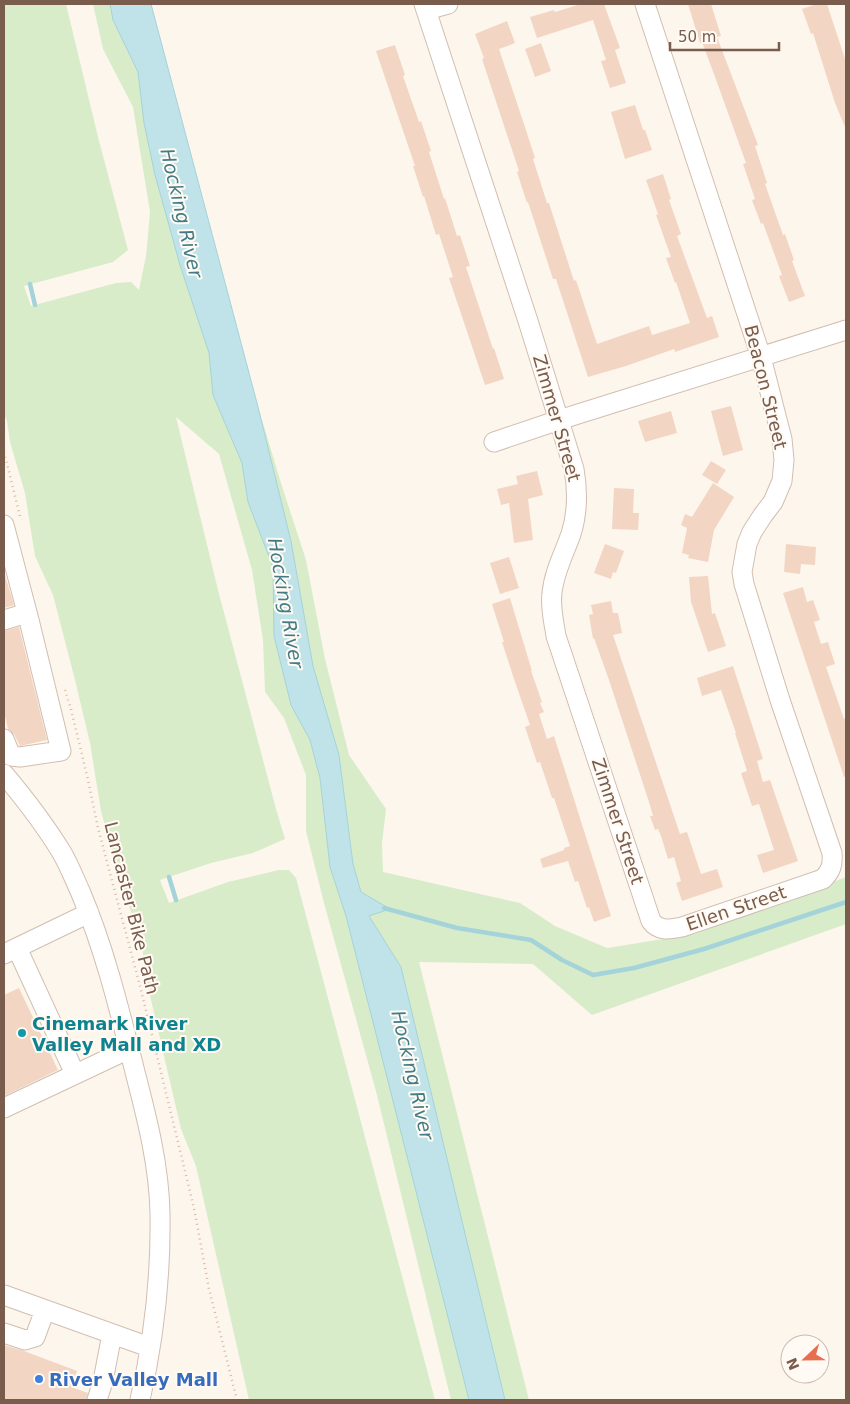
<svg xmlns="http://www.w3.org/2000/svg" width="850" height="1404" viewBox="0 0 850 1404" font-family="'DejaVu Sans',sans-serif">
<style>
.green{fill:#d8ecc9}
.water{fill:#bfe3e8;stroke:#a5d3da}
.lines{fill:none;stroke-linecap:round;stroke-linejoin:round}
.stream{stroke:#a5d3da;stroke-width:4.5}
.building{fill:#f3d5c3}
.minor-casing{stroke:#d1beb0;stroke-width:21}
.path{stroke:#d9b8a5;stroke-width:2.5;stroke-dasharray:1 4;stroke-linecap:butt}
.minor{stroke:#fff;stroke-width:19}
.culture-dot{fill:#0f9aa8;stroke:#fffaf3;stroke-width:2}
.shop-dot{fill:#3f7fe0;stroke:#fffaf3;stroke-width:2}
.labels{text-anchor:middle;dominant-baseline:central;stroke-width:4;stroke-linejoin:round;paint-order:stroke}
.street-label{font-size:18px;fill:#7a5c4d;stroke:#fffaf3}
.culture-label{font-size:18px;font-weight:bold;fill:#0d838f;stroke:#fffaf3;text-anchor:start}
.shop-label{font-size:18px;font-weight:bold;fill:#366cbe;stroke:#fffaf3;text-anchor:start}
.water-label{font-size:19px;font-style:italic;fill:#437c86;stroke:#fffaf3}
</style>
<rect width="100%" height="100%" fill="#fdf6ec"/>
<!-- green -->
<path class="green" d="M 4,4 L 66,4 L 98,137 L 128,250 L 113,262 L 24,286 L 31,306 L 116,283 L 131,282 L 139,290 L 146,256 L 150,212 L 133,107 L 103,49 L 93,4 L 151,4 L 257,403 L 280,480 L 306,560 L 325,659 L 349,755 L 386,809 L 382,843 L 383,872 L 520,903 L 555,926 L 607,948 L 695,934 L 846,877 L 846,924 L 592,1015 L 533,964 L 419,962 L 529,1400 L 451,1400 L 377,1095 L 324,903 L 306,831 L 306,775 L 284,718 L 265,692 L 263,640 L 252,570 L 219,454 L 176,417 L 218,590 L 276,809 L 285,839 L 253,853 L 211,863 L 160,880 L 169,903 L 228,882 L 279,870 L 289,870 L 296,878 L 435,1400 L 249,1400 L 196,1166 L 181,1129 L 145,974 L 142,943 L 120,880 L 101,811 L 90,743 L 75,680 L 53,595 L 35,556 L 25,493 L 10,442 L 7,421 L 4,414 Z"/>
<!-- water -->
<path class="water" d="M 110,4 L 151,4 L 257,403 L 291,541 L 313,666 L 339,755 L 353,864 L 361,892 L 390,909 L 369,916 L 401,967 L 505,1400 L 469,1400 L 346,916 L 330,867 L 320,778 L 310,740 L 291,705 L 274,636 L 273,567 L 248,502 L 242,463 L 213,395 L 209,353 L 180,265 L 155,175 L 144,123 L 138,72 L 113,20 Z"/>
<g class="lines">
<!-- stream -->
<path class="stream" d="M 30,284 L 35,305
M 169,877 L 176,900
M 384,908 L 457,928 L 531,940 L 562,960 L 593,975 L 634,968 L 704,949 L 846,902"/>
</g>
<!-- building -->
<path class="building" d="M 581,4 L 604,4 L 620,48 L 615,50 L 626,83 L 610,88 L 601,61 L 606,60 L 593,20 L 537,38 L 530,17 L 554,10 L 555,12 Z
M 688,4 L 711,4 L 721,36 L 717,37 L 758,145 L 755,146 L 767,183 L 765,184 L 783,235 L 785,234 L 794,260 L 792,261 L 805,296 L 789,302 L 779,276 L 782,275 L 763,223 L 761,224 L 752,200 L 755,199 L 743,164 L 746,163 L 714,74 L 702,42 L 700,43 Z
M 817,4 L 827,4 L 846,62 L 846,126 L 845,127 L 835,103 L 813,33 L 811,34 L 802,9 Z
M 507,21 L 515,43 L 499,49 L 525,127 L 535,158 L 533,159 L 547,203 L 549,203 L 574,281 L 576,280 L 597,344 L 649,326 L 652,335 L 690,323 L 676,282 L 675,283 L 666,258 L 671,257 L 656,215 L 658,214 L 646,180 L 663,174 L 671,199 L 669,200 L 681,234 L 677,236 L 707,318 L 712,316 L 719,337 L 675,352 L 674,349 L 626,366 L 588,377 L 556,279 L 553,279 L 528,202 L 527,203 L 517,172 L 519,171 L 482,59 L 484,58 L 475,34 Z
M 541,43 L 551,71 L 535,77 L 525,49 Z
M 395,45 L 405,75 L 403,76 L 419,122 L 421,121 L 431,151 L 429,152 L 444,199 L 445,198 L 457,236 L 460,235 L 470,266 L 466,267 L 493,349 L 494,348 L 504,379 L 485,385 L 449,278 L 453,277 L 439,234 L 436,235 L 424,196 L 423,197 L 413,166 L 415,166 L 376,51 Z
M 635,105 L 643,130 L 645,130 L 652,150 L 625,159 L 611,112 Z
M 731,406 L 743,450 L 723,456 L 711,411 Z
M 671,411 L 677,433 L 645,442 L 638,421 Z
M 711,461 L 726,470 L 717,484 L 702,475 Z
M 537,471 L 543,495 L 528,499 L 533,540 L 514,543 L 509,503 L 501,505 L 497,489 L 518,484 L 516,476 Z
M 713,483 L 734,497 L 714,530 L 708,562 L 688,558 L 689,555 L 682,553 L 687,528 L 681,525 L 685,514 L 692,517 Z
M 614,488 L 634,489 L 633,513 L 639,513 L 638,530 L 612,529 Z
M 605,544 L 624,551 L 616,573 L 613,572 L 611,579 L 594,573 Z
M 786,544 L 816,547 L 815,565 L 801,564 L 800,574 L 784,572 Z
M 509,557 L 519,588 L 500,594 L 490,563 Z
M 4,572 L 14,605 L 4,608 Z
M 708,576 L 712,614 L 715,613 L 726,646 L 708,652 L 691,602 L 689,577 Z
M 803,587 L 807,602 L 813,600 L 820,620 L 814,622 L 821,644 L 828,642 L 835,664 L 826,667 L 844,719 L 846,718 L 846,776 L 844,777 L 783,593 Z
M 510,598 L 532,671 L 531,671 L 542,702 L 540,703 L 544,712 L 539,714 L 547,739 L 554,736 L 611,916 L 594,922 L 589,907 L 587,908 L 578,881 L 575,882 L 568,861 L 543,868 L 540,859 L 564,850 L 564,848 L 570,846 L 554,798 L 552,798 L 540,762 L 537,763 L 525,727 L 530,725 L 513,676 L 502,642 L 504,642 L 492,604 Z
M 611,601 L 613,613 L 618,613 L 622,633 L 613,635 L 680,834 L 687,832 L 701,874 L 717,869 L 723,887 L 682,901 L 676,883 L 681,881 L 674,857 L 668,859 L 661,836 L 658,829 L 655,830 L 650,816 L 653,816 L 649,802 L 609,680 L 594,638 L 593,639 L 589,615 L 593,614 L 591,605 Z
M 19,627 L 47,740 L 20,746 L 14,734 L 8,729 L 4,712 L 4,631 Z
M 733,666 L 763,759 L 757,761 L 763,782 L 770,780 L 798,861 L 763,873 L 757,855 L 774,850 L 759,804 L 752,806 L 741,773 L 747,771 L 735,733 L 736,733 L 721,690 L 702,696 L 697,678 Z
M 19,988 L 58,1070 L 4,1096 L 4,995 Z
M 4,1345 L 24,1351 L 77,1371 L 71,1387 L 88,1393 L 86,1400 L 4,1400 Z"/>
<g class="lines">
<defs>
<path id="minor" d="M 424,4 L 528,321 L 574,469 C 578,492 578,512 571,534 C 564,554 554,572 552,593 C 550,608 554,622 556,636 L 651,921 C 659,932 670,929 682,927 L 823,879 C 831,871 833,865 832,853 L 780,700 L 744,584 L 742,572 L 747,544 L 752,532 L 763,515 L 773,502 L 782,481 L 784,460 L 782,439 L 761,357 L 645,4
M 426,10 L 448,4
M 494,442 L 559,420 L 846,330
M 4,525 L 29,620 L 61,751 L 20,757 L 11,756 L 4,739
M 4,620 L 27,613
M 4,774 C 25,799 45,825 62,853 C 69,865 74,878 80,891 C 104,947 119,1008 134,1068 C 146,1115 159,1163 160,1213 C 161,1275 154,1339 140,1400
M 17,948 L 75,1074
M 4,954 L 89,913
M 4,1108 L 129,1049
M 4,1295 L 149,1347
M 4,1333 L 25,1340 L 35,1337 L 45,1310
M 97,1400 L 103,1381 L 112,1334"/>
</defs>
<!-- minor casing -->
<use href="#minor" class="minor-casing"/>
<!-- path -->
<path class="path" d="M 4,452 L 21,520
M 65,690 L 71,709 L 88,780 L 98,828 L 141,990 L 194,1208 L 209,1289 L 237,1400"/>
<!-- minor -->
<use href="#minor" class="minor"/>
</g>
<!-- markers -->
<circle class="culture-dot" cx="22" cy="1033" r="5"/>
<circle class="shop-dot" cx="39" cy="1379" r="5"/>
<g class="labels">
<!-- street labels -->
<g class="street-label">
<text transform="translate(766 387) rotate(76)">Beacon Street</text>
<text transform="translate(557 418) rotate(74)">Zimmer Street</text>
<text transform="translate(618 821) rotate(72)">Zimmer Street</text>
<text transform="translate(132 908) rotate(76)">Lancaster Bike Path</text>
<text transform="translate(736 908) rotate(-19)">Ellen Street</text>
</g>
<!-- culture labels -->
<g class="culture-label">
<text x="32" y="1023">Cinemark River<tspan x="32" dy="21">Valley Mall and XD</tspan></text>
</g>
<!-- shop labels -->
<g class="shop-label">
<text x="49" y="1379">River Valley Mall</text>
</g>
<!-- water labels -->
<g class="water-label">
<text transform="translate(182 213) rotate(77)">Hocking River</text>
<text transform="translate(286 603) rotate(80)">Hocking River</text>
<text transform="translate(413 1075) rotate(77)">Hocking River</text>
</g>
</g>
<!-- border -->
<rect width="850" height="1404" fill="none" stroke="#7a5c4d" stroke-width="10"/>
<!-- north arrow -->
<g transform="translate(805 1359) rotate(248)"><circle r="24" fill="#fffaf3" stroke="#cabbb1"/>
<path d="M0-4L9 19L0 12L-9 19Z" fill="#e76f51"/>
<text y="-8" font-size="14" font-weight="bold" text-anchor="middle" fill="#7a5c4d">N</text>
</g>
<!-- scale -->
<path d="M670 42v8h109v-8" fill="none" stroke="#7a5c4d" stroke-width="2.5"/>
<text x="678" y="42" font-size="15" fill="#7a5c4d" stroke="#fffaf3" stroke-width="4" paint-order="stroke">50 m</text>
</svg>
